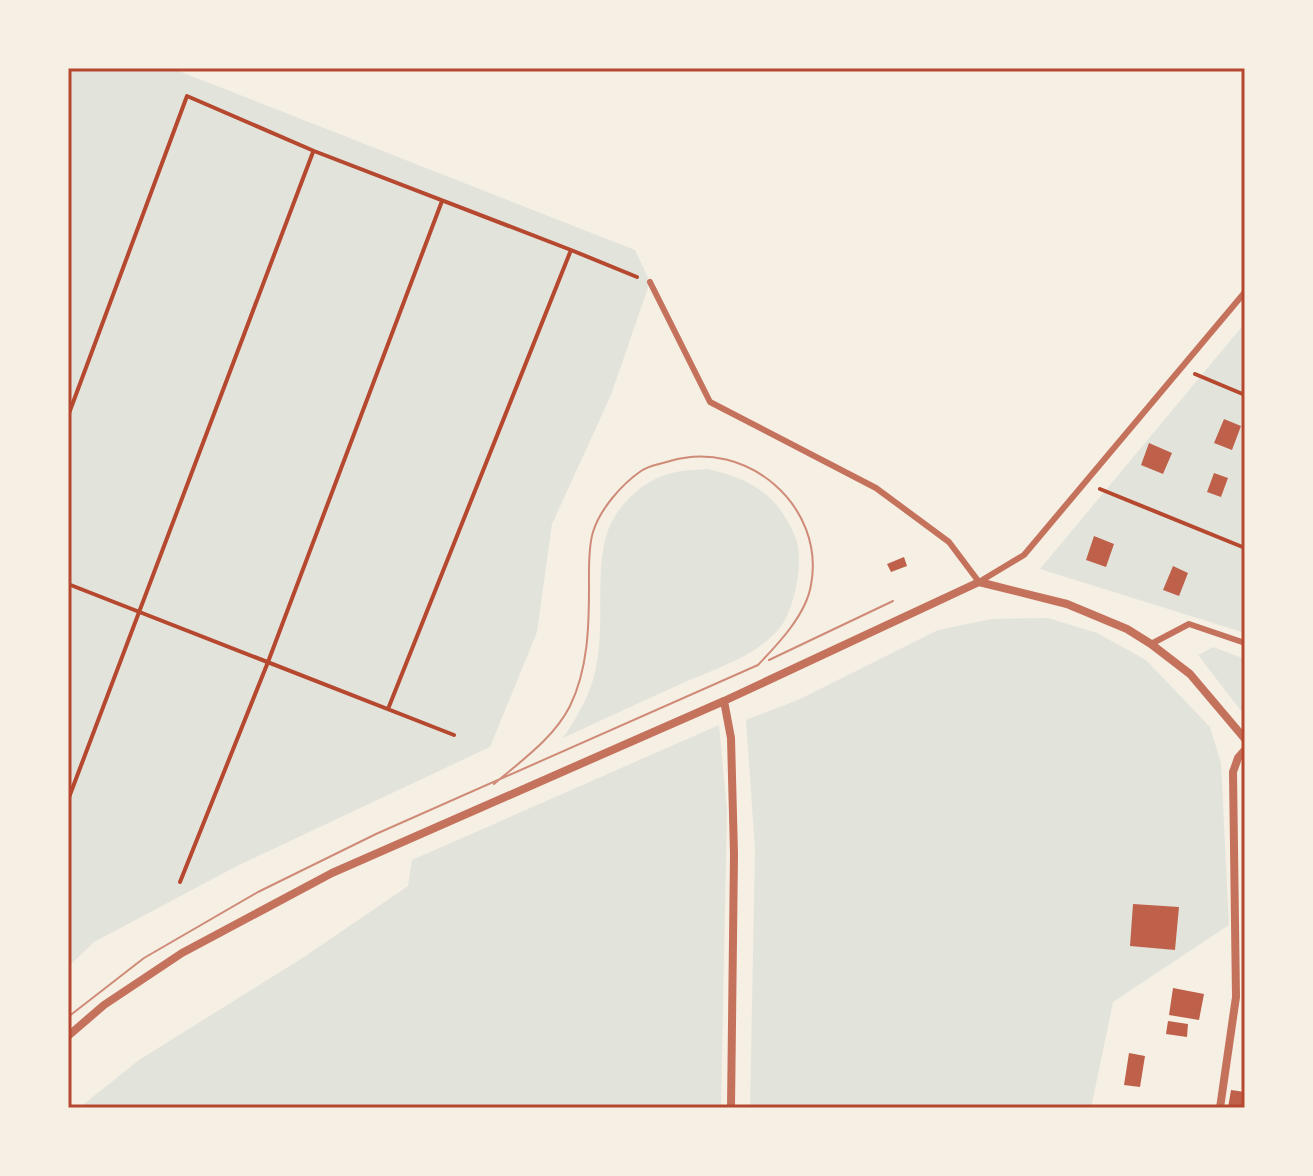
<svg xmlns="http://www.w3.org/2000/svg" width="1313" height="1176" viewBox="0 0 1313 1176" font-family="Inter,sans-serif">
<style>
.green{fill:#e2e4dc}
.building{fill:#bf614a}
.lines{fill:none;stroke-linecap:round;stroke-linejoin:round}
.path{stroke:#b5482f;stroke-width:4}
.service{stroke:#c5725c;stroke-width:6}
.minor{stroke:#c5725c;stroke-width:8}
.tram{stroke:#cf8b77;stroke-width:2}
.neatline{fill:none;stroke:#b5482f;stroke-width:3}
</style>
<rect width="100%" height="100%" fill="#f6efe4"/>
<!-- green -->
<path class="green" d="M 68,68 L 171,68 L 635,250 L 650,282 L 611,395 L 552,524 L 537,632 L 490,747 L 239,865 L 94,942 L 68,967 Z
M 1245,323 L 1245,633 L 1040,569 Z
M 708,469 C 752,480 776,493 795,536 C 805,558 795,610 779,629 C 756,656 717,668 685,682 C 644,701 603,719 563,738 C 576,719 590,695 595,672 C 605,630 596,587 604,545 C 610,511 639,481 672,473 C 683,470 696,470 708,469 Z
M 1048,618 L 1097,633 L 1146,660 L 1210,727 L 1221,763 L 1229,925 L 1113,1002 L 1091,1108 L 750,1108 L 755,850 L 746,720 L 798,700 L 938,630 L 992,619 Z
M 1213,647 L 1245,659 L 1245,716 L 1198,655 Z
M 719,725 L 727,810 L 721,1108 L 79,1108 L 139,1060 L 304,957 L 408,886 L 412,860 Z"/>
<!-- building -->
<path class="building" d="M 1224,419 L 1241,426 L 1232,450 L 1214,443 Z
M 1149,443 L 1172,453 L 1163,474 L 1141,465 Z
M 1214,473 L 1228,478 L 1221,497 L 1207,492 Z
M 1094,536 L 1114,544 L 1106,567 L 1086,560 Z
M 904,557 L 907,566 L 891,572 L 887,564 Z
M 1173,566 L 1188,573 L 1179,596 L 1163,590 Z
M 1133,904 L 1179,907 L 1175,950 L 1130,946 Z
M 1173,988 L 1204,994 L 1199,1020 L 1169,1015 Z
M 1168,1021 L 1188,1024 L 1187,1037 L 1166,1034 Z
M 1129,1053 L 1145,1056 L 1140,1087 L 1124,1085 Z
M 1231,1090 L 1245,1092 L 1245,1108 L 1228,1108 Z"/>
<g class="lines">
<!-- path -->
<path class="path" d="M 1195,374 L 1245,395
M 68,416 L 187,96 L 314,151 L 571,250
M 1100,489 L 1245,548
M 68,584 L 454,735
M 388,709 L 571,250 L 637,277
M 68,800 L 313,152
M 180,882 L 268,662 L 442,201"/>
<!-- service -->
<path class="service" d="M 650,282 L 710,402 L 876,488 L 949,542 L 979,582 L 1024,555 L 1245,292
M 1151,644 L 1189,624 L 1245,643"/>
<!-- minor -->
<path class="minor" d="M 724,701 L 731,738 L 734,854 L 731,1108
M 68,1036 L 104,1005 L 182,953 L 332,873 L 724,701 L 979,582 L 1067,604 L 1127,629 L 1151,644 L 1190,674 L 1245,739
M 1220,1108 L 1236,997 L 1233,772 L 1238,758 L 1245,750"/>
<!-- tram -->
<path class="tram" d="M 769,660 L 893,601
M 68,1017 L 144,958 L 258,892 L 376,834 L 758,665 C 778,644 806,615 811,585 C 826,506 746,438 670,461 C 661,464 649,465 641,471 C 622,484 600,509 593,532 C 588,548 589,570 589,587 C 589,627 588,669 570,706 C 554,738 521,761 494,784"/>
</g>
<!-- border -->
<rect width="1313" height="1176" fill="none" stroke="#f6efe4" stroke-width="140"/>
<rect x="70" y="70" width="1173" height="1036" class="neatline"/>
</svg>
